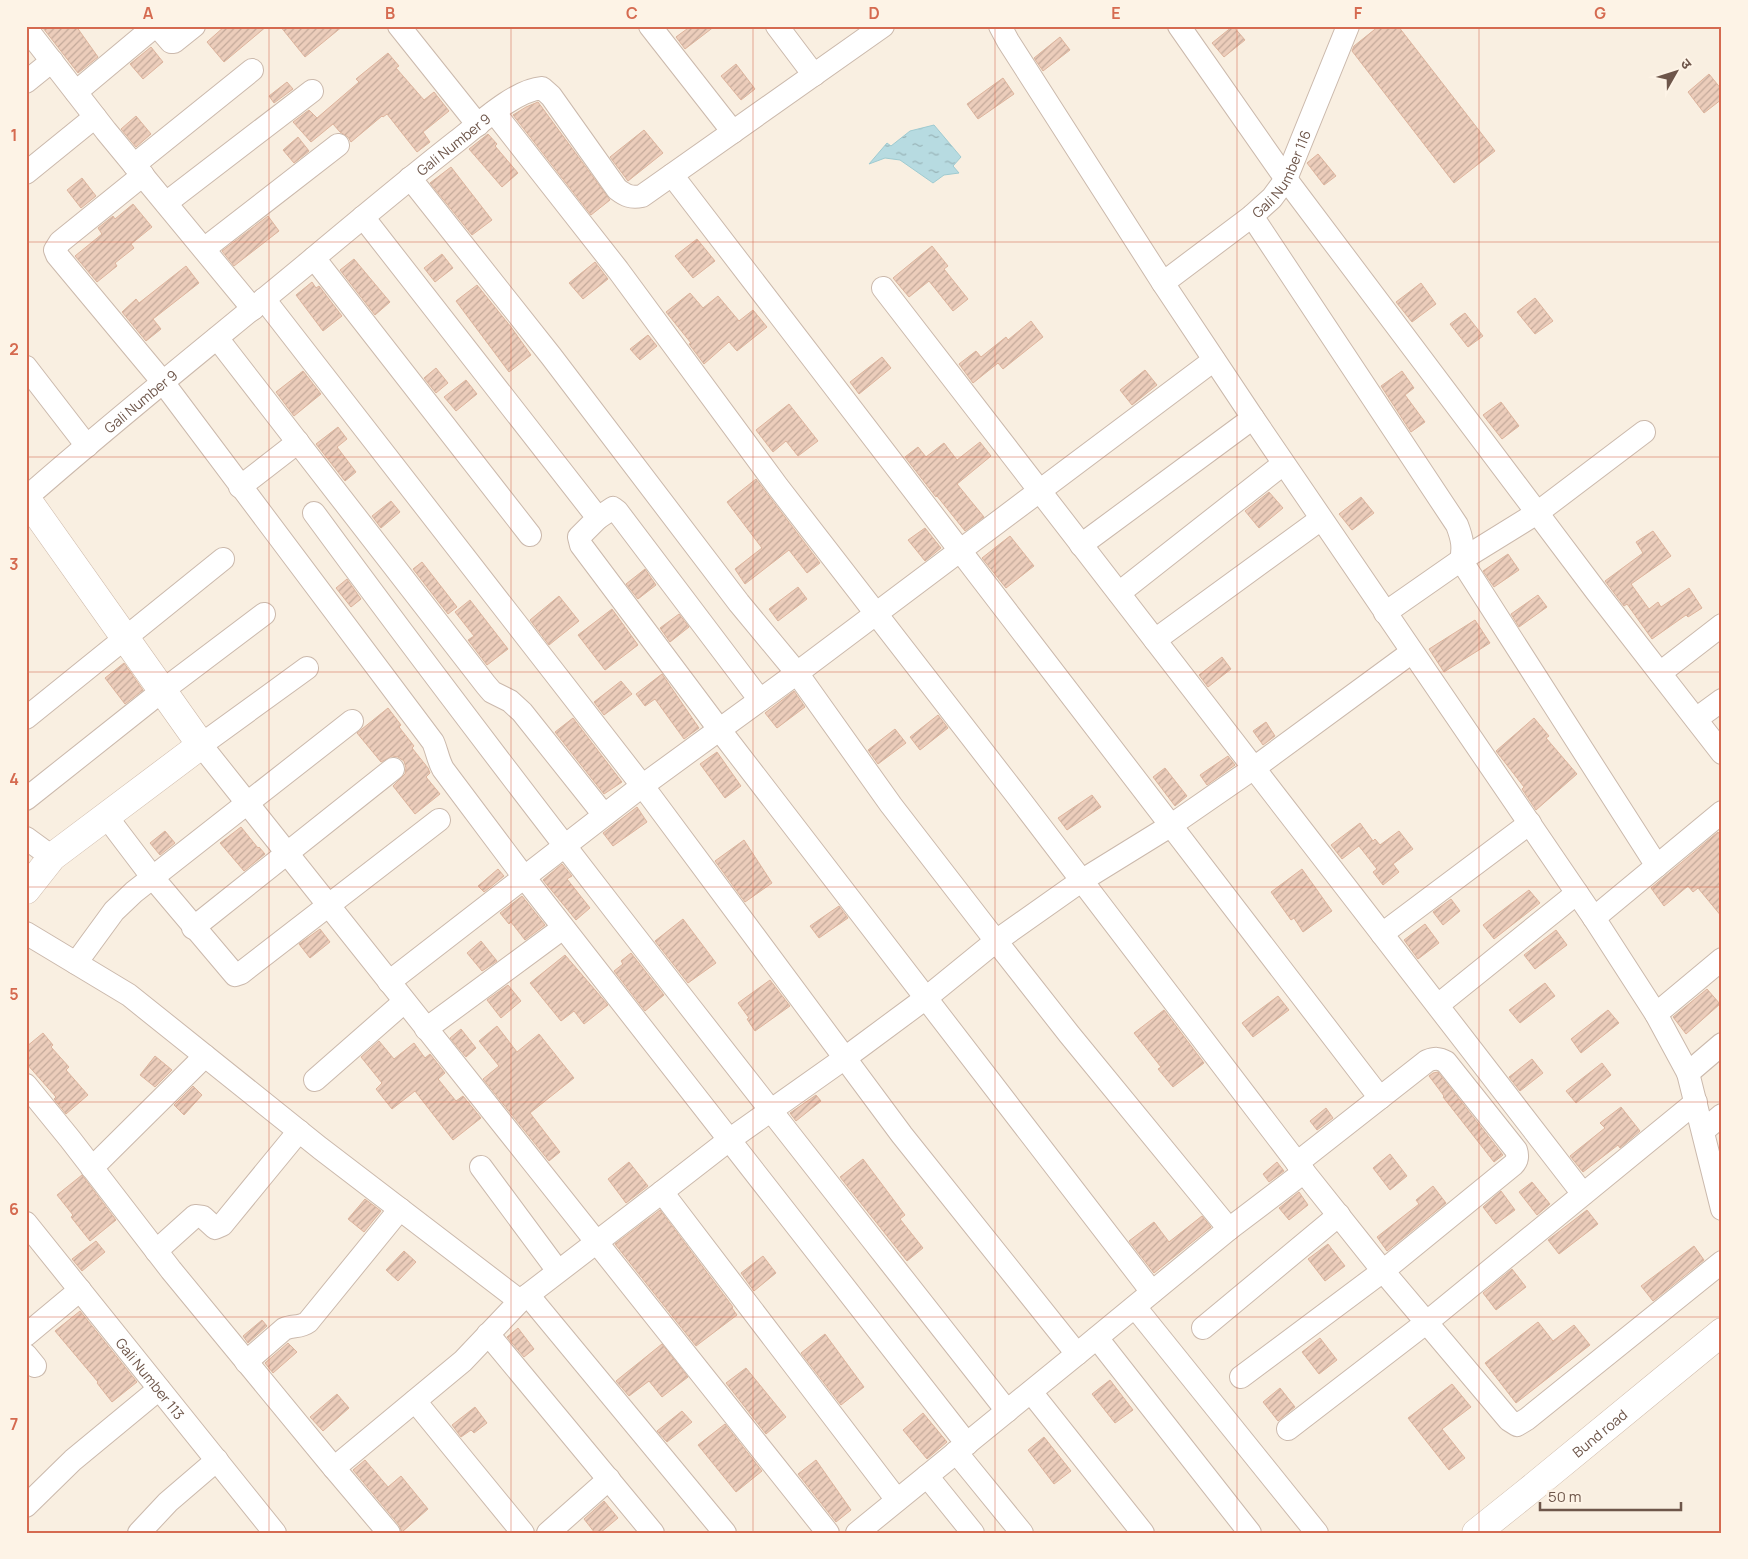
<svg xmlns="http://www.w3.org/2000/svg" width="1748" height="1559" viewBox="0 0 1748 1559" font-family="Manrope,'Noto Sans Devanagari',sans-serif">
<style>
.water{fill:url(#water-ripples);stroke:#9fcbd1}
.building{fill:url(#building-hatch);stroke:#ddb49d}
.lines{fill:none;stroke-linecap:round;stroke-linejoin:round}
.street-casing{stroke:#cbb9ac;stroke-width:24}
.secondary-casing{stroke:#ceb9a9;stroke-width:29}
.street{stroke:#fff;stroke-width:22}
.secondary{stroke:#fff;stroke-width:28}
.grid{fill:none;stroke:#d56a50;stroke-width:1;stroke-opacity:0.55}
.labels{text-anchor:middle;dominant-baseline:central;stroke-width:4;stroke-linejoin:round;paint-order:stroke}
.street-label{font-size:14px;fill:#6e564a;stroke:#fdf3e6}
.neatline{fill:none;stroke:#d56a50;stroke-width:2}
.grid-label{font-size:16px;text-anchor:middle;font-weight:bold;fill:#d56a50}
</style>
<defs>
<pattern id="water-ripples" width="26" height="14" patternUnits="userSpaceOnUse" patternTransform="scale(1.25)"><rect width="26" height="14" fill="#b7dbe1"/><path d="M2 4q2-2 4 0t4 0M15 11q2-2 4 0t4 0" fill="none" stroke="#99b4b8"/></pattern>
<pattern id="building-hatch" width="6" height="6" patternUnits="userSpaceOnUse" patternTransform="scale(1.25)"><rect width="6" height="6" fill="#eccdbb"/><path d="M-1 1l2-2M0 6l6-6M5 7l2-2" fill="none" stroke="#c3a99a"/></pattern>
</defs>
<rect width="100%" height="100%" fill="#f9efe1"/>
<!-- water -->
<path class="water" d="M 934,125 L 961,157 L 953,166 L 959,173 L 944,175 L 933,183 L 900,160 L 885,158 L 869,164 L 887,143 L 891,146 L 910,131 Z"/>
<!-- building -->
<path class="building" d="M 45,26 L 76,26 L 98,57 L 78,73 L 43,28 Z
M 225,26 L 267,26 L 224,62 L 207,42 Z
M 280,26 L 343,26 L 305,57 Z
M 691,26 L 715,26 L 685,49 L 676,37 Z
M 1233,26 L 1245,40 L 1224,57 L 1212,43 Z
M 1379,26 L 1398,26 L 1495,151 L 1454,183 L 1352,51 L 1354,46 Z
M 1060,37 L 1070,50 L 1043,71 L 1034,58 Z
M 151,47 L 163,62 L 143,79 L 130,64 Z
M 388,53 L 399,66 L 396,68 L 424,100 L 434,92 L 449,111 L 423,132 L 430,142 L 417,152 L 387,114 L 383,117 L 382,116 L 351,142 L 348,137 L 340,132 L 333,124 L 311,142 L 293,122 L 309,110 L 317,118 L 359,82 L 356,79 Z
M 736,64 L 755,89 L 741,100 L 721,76 Z
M 1709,74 L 1722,90 L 1722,99 L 1704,113 L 1688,92 Z
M 1003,78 L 1014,94 L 978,119 L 967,104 Z
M 287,82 L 293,89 L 274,103 L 269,96 Z
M 538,102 L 610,200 L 591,215 L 513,115 L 526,107 Z
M 136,116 L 151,134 L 136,147 L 121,129 Z
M 644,130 L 663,153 L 628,181 L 610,157 Z
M 488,134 L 497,144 L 495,146 L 518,173 L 502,187 L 469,149 Z
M 298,137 L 309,151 L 294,163 L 283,150 Z
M 1318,154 L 1336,176 L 1324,185 L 1307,163 Z
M 451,167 L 492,220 L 472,235 L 430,183 Z
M 82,178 L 96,196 L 81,208 L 67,190 Z
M 133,204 L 152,227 L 131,244 L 134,248 L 115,263 L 117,266 L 97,282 L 75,256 L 102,234 L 98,228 L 113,216 L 115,219 Z
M 268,216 L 279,231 L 234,266 L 222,251 Z
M 697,239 L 715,261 L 693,278 L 675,256 Z
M 932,246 L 948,266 L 944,269 L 968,299 L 953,311 L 929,281 L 909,297 L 893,278 Z
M 442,254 L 453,268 L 435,282 L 424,268 Z
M 354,259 L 390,302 L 375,315 L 340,270 Z
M 595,262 L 608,279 L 583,299 L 569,283 Z
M 186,266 L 199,283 L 153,319 L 161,329 L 146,341 L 122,312 L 136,299 L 139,303 Z
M 312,282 L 316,288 L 319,286 L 342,316 L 323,331 L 296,295 Z
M 1421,283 L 1436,304 L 1412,322 L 1396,302 Z
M 477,285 L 511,327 L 531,355 L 509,372 L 456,301 Z
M 690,293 L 703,308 L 718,296 L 739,321 L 753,310 L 767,327 L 737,351 L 729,342 L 704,364 L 689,344 L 691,343 L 666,312 Z
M 1535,298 L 1553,321 L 1535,334 L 1517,312 Z
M 1465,313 L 1483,336 L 1468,347 L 1450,324 Z
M 1031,321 L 1043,337 L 1003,369 L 998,363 L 973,383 L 959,364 L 976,351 L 981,357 L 1006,337 L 1008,340 Z
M 648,335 L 657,346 L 640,360 L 630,349 Z
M 882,357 L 891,368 L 859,394 L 850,382 Z
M 436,368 L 448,383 L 436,393 L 424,378 Z
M 1145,370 L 1157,385 L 1132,405 L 1120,390 Z
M 303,371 L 321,394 L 294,416 L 276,392 Z
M 1402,371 L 1414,388 L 1405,395 L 1425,422 L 1411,432 L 1381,386 Z
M 466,380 L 477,394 L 456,411 L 444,397 Z
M 1501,402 L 1519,426 L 1502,439 L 1483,415 Z
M 789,404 L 818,441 L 798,456 L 786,441 L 773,452 L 756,430 Z
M 338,427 L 347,439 L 337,447 L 356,472 L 345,481 L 316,444 Z
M 980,442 L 991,456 L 957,484 L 984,517 L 965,531 L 937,496 L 936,497 L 905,457 L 918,447 L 926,457 L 944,443 L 957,460 Z
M 756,479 L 820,563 L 807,573 L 789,550 L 745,584 L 735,569 L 762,548 L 727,502 Z
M 1269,492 L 1283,508 L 1259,528 L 1245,511 Z
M 1361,497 L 1374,513 L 1352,530 L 1339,514 Z
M 391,501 L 400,512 L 381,528 L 372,516 Z
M 925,528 L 941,548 L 925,561 L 908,540 Z
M 1653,531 L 1671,556 L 1631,584 L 1649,609 L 1658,602 L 1661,607 L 1689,588 L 1702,608 L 1688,617 L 1686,615 L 1652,639 L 1627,604 L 1624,606 L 1605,581 L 1643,553 L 1636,542 Z
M 1010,536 L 1034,566 L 1006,588 L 982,558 Z
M 1508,554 L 1519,570 L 1494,587 L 1483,571 Z
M 422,562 L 457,607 L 448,614 L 413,569 Z
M 645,569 L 656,585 L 638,599 L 626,584 Z
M 347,579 L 361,599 L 351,607 L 336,588 Z
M 798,587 L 807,599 L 778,621 L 769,609 Z
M 1538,595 L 1547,607 L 1519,627 L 1511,614 Z
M 559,596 L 579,621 L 549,645 L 530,620 Z
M 470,600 L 508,649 L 487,665 L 468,640 L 474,636 L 455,612 Z
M 612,609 L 638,645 L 605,670 L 578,635 Z
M 679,614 L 689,627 L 670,642 L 660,628 Z
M 1475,620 L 1490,643 L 1444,672 L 1429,649 Z
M 1222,657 L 1231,669 L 1208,687 L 1199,675 Z
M 124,663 L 143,690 L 125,704 L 105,678 Z
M 662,674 L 699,728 L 684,739 L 655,699 L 645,706 L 636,694 Z
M 621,681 L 632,694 L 604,715 L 594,702 Z
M 794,691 L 805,707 L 777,728 L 765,713 Z
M 388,708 L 401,725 L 399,727 L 414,746 L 412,748 L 428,768 L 430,773 L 426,777 L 440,794 L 415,814 L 393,786 L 405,774 L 406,768 L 404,761 L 398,757 L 392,756 L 381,762 L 357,733 Z
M 938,715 L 948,728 L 920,750 L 910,737 Z
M 573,718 L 622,782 L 604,794 L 555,732 Z
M 1534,718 L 1549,736 L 1546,738 L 1577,774 L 1536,810 L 1522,789 L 1524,787 L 1496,751 Z
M 1266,722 L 1275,736 L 1263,745 L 1253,731 Z
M 895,729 L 906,743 L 878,764 L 868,750 Z
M 717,752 L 741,786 L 725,798 L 700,764 Z
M 1228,756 L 1235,765 L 1207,785 L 1200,775 Z
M 1165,768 L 1187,796 L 1175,806 L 1153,777 Z
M 1092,795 L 1101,807 L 1067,830 L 1058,818 Z
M 637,807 L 647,822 L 613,846 L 603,833 Z
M 1360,823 L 1373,841 L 1375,839 L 1380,845 L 1399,831 L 1413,849 L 1393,864 L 1399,872 L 1383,885 L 1373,872 L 1377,869 L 1359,846 L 1342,859 L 1331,845 Z
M 241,827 L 258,848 L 259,847 L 265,854 L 244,871 L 220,843 Z
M 165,831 L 175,843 L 160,855 L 150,843 Z
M 1718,832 L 1722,837 L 1722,917 L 1698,888 L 1693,892 L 1688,886 L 1664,906 L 1651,888 Z
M 744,840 L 772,883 L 745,902 L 715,861 Z
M 562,864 L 572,876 L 567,879 L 590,908 L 576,920 L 543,880 Z
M 498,869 L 504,876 L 484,892 L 478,886 Z
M 1302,869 L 1332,911 L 1303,932 L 1294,918 L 1291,920 L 1271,892 Z
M 1529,890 L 1540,903 L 1494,939 L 1483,925 Z
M 522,896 L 545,925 L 525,940 L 511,922 L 509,924 L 500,913 Z
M 1451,899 L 1460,911 L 1443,925 L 1433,912 Z
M 839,906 L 848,918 L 819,938 L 810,926 Z
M 683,919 L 716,963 L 688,983 L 655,941 Z
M 1425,924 L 1439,943 L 1418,959 L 1404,940 Z
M 320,929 L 330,942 L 310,958 L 299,944 Z
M 1556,930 L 1567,945 L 1535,969 L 1524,955 Z
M 481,941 L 497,961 L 482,971 L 467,953 Z
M 631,953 L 664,995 L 645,1011 L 614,971 L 623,964 L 621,961 Z
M 565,955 L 608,1005 L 584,1024 L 574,1011 L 561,1021 L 530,983 Z
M 770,980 L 790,1006 L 755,1031 L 747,1019 L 749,1018 L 738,1003 Z
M 1545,983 L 1555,996 L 1520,1023 L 1509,1010 Z
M 508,985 L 521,1001 L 501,1018 L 487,1000 Z
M 1707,989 L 1720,1004 L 1686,1034 L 1673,1017 Z
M 1278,996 L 1289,1010 L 1253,1037 L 1242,1023 Z
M 1164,1010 L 1204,1063 L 1173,1087 L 1158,1069 L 1161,1067 L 1134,1033 Z
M 1608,1010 L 1619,1023 L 1581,1053 L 1571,1039 Z
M 497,1026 L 517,1052 L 539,1034 L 574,1078 L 530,1113 L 560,1152 L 549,1161 L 483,1079 L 499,1066 L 479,1041 Z
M 461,1029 L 476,1048 L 466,1057 L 450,1038 Z
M 43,1033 L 53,1045 L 51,1047 L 69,1067 L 66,1070 L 88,1095 L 66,1114 L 54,1099 L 56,1097 L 26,1063 L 26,1047 Z
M 379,1041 L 394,1059 L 414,1043 L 425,1058 L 430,1054 L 445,1073 L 438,1079 L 456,1101 L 463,1096 L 481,1118 L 453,1140 L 415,1091 L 392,1109 L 376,1089 L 382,1083 L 361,1057 Z
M 155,1056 L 172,1070 L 155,1087 L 140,1075 Z
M 1532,1059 L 1543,1073 L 1520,1091 L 1509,1077 Z
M 1602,1063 L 1611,1075 L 1576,1103 L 1566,1091 Z
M 1438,1072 L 1503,1155 L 1494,1162 L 1443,1097 L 1444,1096 L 1429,1076 L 1433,1073 Z
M 193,1086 L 202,1095 L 184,1115 L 174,1105 Z
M 816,1095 L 821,1101 L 796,1121 L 790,1113 Z
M 1621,1107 L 1640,1131 L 1620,1148 L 1618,1145 L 1583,1172 L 1570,1156 L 1605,1128 L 1600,1123 Z
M 1326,1108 L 1333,1118 L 1317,1130 L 1310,1121 Z
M 1390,1154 L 1407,1176 L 1390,1190 L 1373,1168 Z
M 863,1159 L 905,1215 L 900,1219 L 923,1248 L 907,1261 L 840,1177 Z
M 629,1162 L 648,1186 L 626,1203 L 608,1179 Z
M 1277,1162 L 1284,1171 L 1269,1182 L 1263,1174 Z
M 82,1175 L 116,1220 L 90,1241 L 71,1217 L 73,1215 L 57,1195 Z
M 1532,1182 L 1550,1204 L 1537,1215 L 1519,1192 Z
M 1433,1186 L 1446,1203 L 1387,1251 L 1377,1237 L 1419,1204 L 1416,1200 Z
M 1501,1191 L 1515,1210 L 1496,1224 L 1483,1207 Z
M 1299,1192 L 1308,1205 L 1289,1220 L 1279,1208 Z
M 365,1199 L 381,1211 L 364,1232 L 348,1219 Z
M 660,1210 L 733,1307 L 732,1308 L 737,1315 L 696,1346 L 615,1244 Z
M 1587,1210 L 1598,1224 L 1559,1254 L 1548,1240 Z
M 1202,1216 L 1211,1227 L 1154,1273 L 1129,1241 L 1154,1222 L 1169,1242 Z
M 96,1241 L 105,1252 L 82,1271 L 72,1259 Z
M 1328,1244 L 1345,1266 L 1325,1281 L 1308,1259 Z
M 1694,1246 L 1704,1260 L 1653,1301 L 1641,1286 Z
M 404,1251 L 416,1262 L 398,1281 L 386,1270 Z
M 763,1256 L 776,1273 L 754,1291 L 741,1273 Z
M 1512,1269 L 1526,1287 L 1496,1310 L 1483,1293 Z
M 80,1311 L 137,1382 L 112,1402 L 97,1383 L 98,1382 L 55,1331 Z
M 262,1320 L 267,1326 L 248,1343 L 243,1336 Z
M 1538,1322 L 1553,1341 L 1574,1325 L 1590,1345 L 1516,1403 L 1485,1363 Z
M 518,1328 L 534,1349 L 524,1357 L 507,1337 Z
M 825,1334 L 864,1387 L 841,1405 L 801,1353 Z
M 1320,1338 L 1337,1360 L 1319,1374 L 1302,1352 Z
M 288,1343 L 297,1352 L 273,1373 L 265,1363 Z
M 662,1344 L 688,1377 L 662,1397 L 649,1381 L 629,1396 L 616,1381 Z
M 746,1368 L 786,1417 L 766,1434 L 726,1383 Z
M 1110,1380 L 1133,1410 L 1115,1423 L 1092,1394 Z
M 1452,1384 L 1471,1407 L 1442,1429 L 1465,1458 L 1449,1470 L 1408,1418 Z
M 1280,1388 L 1295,1407 L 1278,1421 L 1263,1402 Z
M 337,1394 L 349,1408 L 323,1431 L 310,1417 Z
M 475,1407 L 487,1423 L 474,1433 L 471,1430 L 461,1437 L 452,1425 Z
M 682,1411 L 692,1422 L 667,1442 L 657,1431 Z
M 923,1413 L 947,1442 L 927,1459 L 903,1430 Z
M 725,1424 L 762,1471 L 736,1492 L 698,1445 Z
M 1044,1437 L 1071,1471 L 1054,1484 L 1028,1450 Z
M 365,1460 L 388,1487 L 401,1476 L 428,1509 L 402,1532 L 399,1525 L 353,1470 Z
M 816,1460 L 851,1510 L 836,1522 L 798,1474 Z
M 604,1501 L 618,1518 L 600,1533 L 595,1533 L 584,1519 Z"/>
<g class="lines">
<defs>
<g id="street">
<path d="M 399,26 L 478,125"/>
<path d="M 650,26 L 733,132"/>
<path d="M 777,26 L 814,75"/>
<path d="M 1000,26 L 1008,41 L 1163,283 L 1253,418 L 1594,918 L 1656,1014 L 1688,1073 L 1722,1209"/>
<path d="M 1179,26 L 1286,179 L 1596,591 L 1722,753"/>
<path d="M 26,28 L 106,131 L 253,309"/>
<path d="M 26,82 L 52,61"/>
<path d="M 76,92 L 155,26 L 158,27 L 171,42 L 174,42 L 194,26"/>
<path d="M 494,112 L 618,270 L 778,487 L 1018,797 L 1304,1172 L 1383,1271 L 1509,1420 L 1517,1425 L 1527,1419 L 1722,1262"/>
<path d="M 134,165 L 252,70"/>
<path d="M 26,173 L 95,117"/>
<path d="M 143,175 L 60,242 L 55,250 L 57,255 L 162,381 L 433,742 C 437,751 438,760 443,769 L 524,877 L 967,1444"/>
<path d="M 672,175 L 1380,1098"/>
<path d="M 410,178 L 551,356 L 739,603 L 797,673 L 891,805 L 996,941 L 1069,1034 L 1229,1229"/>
<path d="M 166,203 L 312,91"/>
<path d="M 1252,216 L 1457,525 C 1462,538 1464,547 1461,560 L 1657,866"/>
<path d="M 363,217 L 598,518 L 579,537 L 581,545 L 719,729 L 1152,1292"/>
<path d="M 204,249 L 338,145"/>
<path d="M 314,258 L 530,535"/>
<path id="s1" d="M 1163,283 L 1252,216 L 1272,198 L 1286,179 L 1348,26"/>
<path d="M 883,288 L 1583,1194"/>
<path d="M 264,299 L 651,797 L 902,1135 L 1077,1354 L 857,1533"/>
<path d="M 217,338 L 486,685 L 492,692 L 510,701 L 522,712 L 604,815"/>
<path d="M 26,367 L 87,446"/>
<path d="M 240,487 L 298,442"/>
<path id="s2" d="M 26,498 C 118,417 214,341 308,263 C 357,222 406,181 457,141 C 479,124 515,90 542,88 L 551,96 L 617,189 C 626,196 631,198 642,196 L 883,26"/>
<path d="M 314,513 C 538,818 774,1114 1007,1411"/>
<path d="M 598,518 L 613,508 L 617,511 L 760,700"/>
<path d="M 1081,545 L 1253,418"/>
<path d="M 1119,593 L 1283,464"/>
<path d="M 1385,613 L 1461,560 L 1537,513 L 1644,432"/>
<path d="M 1155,640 L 1321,519"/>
<path d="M 307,668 L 201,745 C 409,1009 620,1269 828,1533"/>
<path d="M 1660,673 L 1722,625"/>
<path d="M 26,718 L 223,559"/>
<path d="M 1696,719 L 1722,700"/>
<path d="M 26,799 L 162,691 L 264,614"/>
<path d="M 106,816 L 153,878 L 235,975 L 241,973 L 439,820"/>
<path d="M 26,838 L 52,857"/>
<path d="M 1594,918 L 1722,812"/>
<path d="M 193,928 L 393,769"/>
<path d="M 26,933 L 129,995 L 320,1148 L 520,1301"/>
<path d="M 1382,934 L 1530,823"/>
<path d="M 76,963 L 114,911 L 134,892 L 352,721"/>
<path d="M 389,982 L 642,786 L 797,673 L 1214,360"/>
<path d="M 1438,1005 L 1577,893"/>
<path d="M 1656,1014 L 1722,959"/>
<path d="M 426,1029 L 563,928"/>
<path d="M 1688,1073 L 1722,1044"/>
<path d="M 315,1080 L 404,1002"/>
<path d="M 26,1085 L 70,1139 L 171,1270 L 334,1468 L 463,1361 L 520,1301 L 662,1192 L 897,1500"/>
<path d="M 1703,1131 L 1722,1115"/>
<path d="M 481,1167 L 558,1271"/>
<path d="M 92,1168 L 205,1056"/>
<path d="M 662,1192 L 729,1140 L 845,1058 L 926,998 L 996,941 L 1081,881 L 1170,826 L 1254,768 L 1412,652"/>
<path id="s3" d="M 26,1223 L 275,1533"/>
<path d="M 156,1251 L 195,1216 L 203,1217 L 215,1228 L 222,1225 L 299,1131"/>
<path d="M 528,1295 L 725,1533"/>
<path d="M 1135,1307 L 1317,1533"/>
<path d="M 1203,1328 L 1339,1215"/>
<path d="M 488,1334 L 653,1533"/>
<path d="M 26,1335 L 80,1290"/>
<path d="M 1097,1338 L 1250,1533"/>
<path d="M 1077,1354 L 1229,1229 L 1304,1172"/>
<path d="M 26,1355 L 35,1366"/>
<path d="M 246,1362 L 284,1329 C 293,1325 300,1328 308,1322 L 400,1209"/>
<path d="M 1241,1377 L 1383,1271 L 1513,1165 C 1518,1160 1518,1156 1516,1150 L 1446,1062 C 1439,1058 1435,1058 1427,1061 L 1297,1163"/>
<path d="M 1031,1392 L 1143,1533"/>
<path d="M 415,1401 L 523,1533"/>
<path d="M 1288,1429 L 1427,1322 L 1696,1102"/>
<path d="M 956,1452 L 1022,1533"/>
<path d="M 334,1468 L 389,1533"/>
<path d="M 927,1476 L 973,1533"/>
<path d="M 26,1506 L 73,1460 L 159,1389"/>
<path d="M 139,1533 L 168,1502 L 217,1460"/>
<path d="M 548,1533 L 609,1479"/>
</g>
<g id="secondary">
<path d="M 26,498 L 201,745 L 52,857 L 26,890"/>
<path id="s4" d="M 1476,1533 L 1526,1493 L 1722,1332"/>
</g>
</defs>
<!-- street casing -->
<use href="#street" class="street-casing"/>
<!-- secondary casing -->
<use href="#secondary" class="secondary-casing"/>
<!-- street -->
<use href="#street" class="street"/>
<!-- secondary -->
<use href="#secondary" class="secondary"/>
</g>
<!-- grid -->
<path class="grid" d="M 269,26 L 269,1533M 511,26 L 511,1533M 753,26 L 753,1533M 995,26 L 995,1533M 1237,26 L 1237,1533M 1479,26 L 1479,1533M 26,242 L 1722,242M 26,457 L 1722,457M 26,672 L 1722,672M 26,887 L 1722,887M 26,1102 L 1722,1102M 26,1317 L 1722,1317"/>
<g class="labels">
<!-- street labels -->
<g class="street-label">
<text stroke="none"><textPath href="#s2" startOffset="555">Gali Number 9</textPath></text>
<text stroke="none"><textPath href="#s1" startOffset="164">Gali Number 116</textPath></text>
<text stroke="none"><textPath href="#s2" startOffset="150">Gali Number 9</textPath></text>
<text stroke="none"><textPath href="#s3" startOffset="199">Gali Number 113</textPath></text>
<text stroke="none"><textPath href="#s4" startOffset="159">Bund road</textPath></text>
</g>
</g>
<!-- border -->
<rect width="1748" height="1559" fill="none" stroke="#fdf3e6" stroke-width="55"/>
<!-- north arrow -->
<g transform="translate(1676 72) rotate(51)" stroke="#fdf3e6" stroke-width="4" paint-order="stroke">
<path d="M0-4L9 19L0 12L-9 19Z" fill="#6e564a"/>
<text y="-8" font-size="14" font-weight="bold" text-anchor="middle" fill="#6e564a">उ</text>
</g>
<!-- scale -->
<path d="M1540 1502v8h141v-8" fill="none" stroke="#6e564a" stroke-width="2.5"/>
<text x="1548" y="1502" font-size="15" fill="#6e564a" stroke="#fdf3e6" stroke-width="4" paint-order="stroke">50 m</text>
<rect x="28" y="28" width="1692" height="1504" class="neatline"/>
<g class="grid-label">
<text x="148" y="19">A</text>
<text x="390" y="19">B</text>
<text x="632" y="19">C</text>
<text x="874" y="19">D</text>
<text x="1116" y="19">E</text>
<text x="1358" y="19">F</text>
<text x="1600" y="19">G</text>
<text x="14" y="141">1</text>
<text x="14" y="355">2</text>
<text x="14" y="570">3</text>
<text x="14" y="785">4</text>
<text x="14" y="1000">5</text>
<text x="14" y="1215">6</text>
<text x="14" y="1430">7</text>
</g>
</svg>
